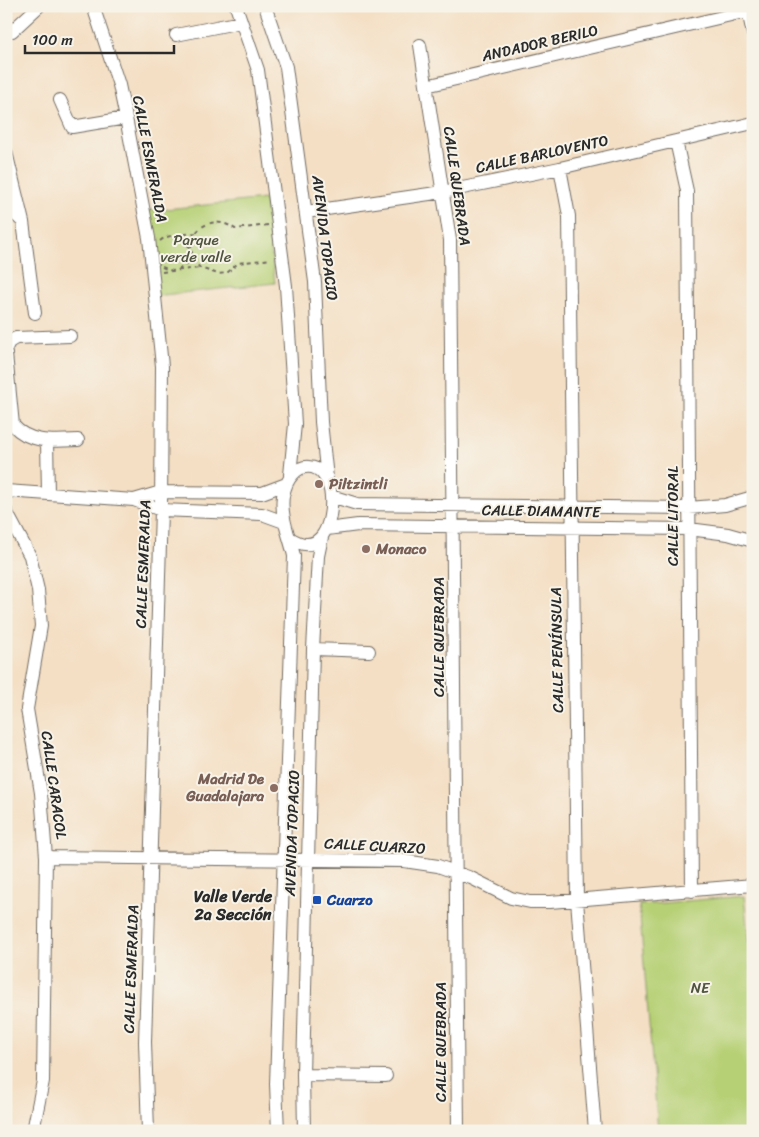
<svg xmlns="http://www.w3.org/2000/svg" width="759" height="1137" viewBox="0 0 759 1137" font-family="Sriracha,sans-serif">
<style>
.green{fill:#b6d075;stroke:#707e50}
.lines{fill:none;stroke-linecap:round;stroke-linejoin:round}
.minor-casing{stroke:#716a61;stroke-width:14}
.path{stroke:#716a61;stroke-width:2;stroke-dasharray:4 4;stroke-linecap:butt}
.minor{stroke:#fff;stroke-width:12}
.education-dot{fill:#8d6e63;stroke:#f7f3e8;stroke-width:2}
.transit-dot{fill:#1a4fb4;stroke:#f7f3e8;stroke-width:2}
.labels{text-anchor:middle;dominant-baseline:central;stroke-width:4;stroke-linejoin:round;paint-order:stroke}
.street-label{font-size:15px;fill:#2b2b2b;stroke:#f7f3e8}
.park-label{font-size:15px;fill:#4e543e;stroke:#f7f3e8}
.education-label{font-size:15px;font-weight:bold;fill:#785e54;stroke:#f7f3e8;text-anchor:start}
.transit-label{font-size:15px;font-weight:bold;fill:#164399;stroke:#f7f3e8;text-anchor:start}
.neighbourhood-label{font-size:16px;font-weight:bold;fill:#2b2b2b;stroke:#f7f3e8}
</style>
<rect width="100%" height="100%" fill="#f7f3e8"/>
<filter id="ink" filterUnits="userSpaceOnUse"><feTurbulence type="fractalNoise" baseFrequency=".02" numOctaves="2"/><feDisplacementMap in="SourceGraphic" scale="10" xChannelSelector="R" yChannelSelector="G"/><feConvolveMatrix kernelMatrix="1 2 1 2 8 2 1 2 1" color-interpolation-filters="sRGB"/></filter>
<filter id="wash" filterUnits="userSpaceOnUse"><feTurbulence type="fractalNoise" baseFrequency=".0096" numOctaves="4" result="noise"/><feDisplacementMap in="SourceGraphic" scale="20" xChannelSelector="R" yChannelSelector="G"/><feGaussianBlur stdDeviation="1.12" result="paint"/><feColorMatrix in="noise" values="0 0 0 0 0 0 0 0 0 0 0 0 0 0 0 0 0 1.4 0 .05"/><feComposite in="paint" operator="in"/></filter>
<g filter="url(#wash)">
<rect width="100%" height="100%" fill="#f4dfc4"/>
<!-- green -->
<path class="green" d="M 265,199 L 275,283 L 154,296 L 146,211 Z
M 744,896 L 753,985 L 753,1131 L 658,1131 L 639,905 Z"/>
</g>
<g filter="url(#ink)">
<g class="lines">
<defs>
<path id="minor" d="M 93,6 L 119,85 L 126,118 L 149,238 L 162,366 L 161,510 L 145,1042 L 148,1131
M 236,6 L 258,70 L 286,286 L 295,424 L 290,475
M 265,6 L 286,67 L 315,282 L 321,422 L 327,478
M 747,6 L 753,34
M 12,31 L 39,6
M 176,35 L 241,22
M 420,45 L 450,240 L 458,1131
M 426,86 L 748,11
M 60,100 L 72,127 L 126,118
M 676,141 L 687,191 L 692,891
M 6,152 L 23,222 L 35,313
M 560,168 L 569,216 L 577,900 L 595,1131
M 6,206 L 23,222
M 306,212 L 443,192 L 560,168 L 753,123
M 6,348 L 9,342 L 16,338 L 70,336
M 6,354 L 13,425 C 29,444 55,441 78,440
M 47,441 L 48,493
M 6,491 L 134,500 L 161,510 L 262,514 L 284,522
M 331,496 L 357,504 L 689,508 L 725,505 L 753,497
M 134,500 L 161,492 L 262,493 L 286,484
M 6,511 L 30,556 L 38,590 L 41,626 L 27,709 L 41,793 L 46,857 L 43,1081 L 33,1131
M 327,529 L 358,525 L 689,529 L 728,534 L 753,541
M 313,649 L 369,651
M 46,857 L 404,861 L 438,866 L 471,878 L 511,898 L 530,902 L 550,902 L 753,885
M 303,1075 L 386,1076
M 278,1131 L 276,1084 L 294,556 C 290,537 280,517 283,496 C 290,457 328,457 331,497 C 333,522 321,559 290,538
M 304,1131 L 303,1075 L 313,649 L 318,556 L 322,537"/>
</defs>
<!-- minor casing -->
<use href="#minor" class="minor-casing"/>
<!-- path -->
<path class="path" d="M 268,225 L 235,229 C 206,208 176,242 200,268 L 218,274 L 227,273 L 238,263 L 271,259
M 176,235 L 196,233
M 160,241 C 171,232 185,235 190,249
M 162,267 L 172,271
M 178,270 L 188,263 L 191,253
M 162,272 L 200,268"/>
<!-- minor -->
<use href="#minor" class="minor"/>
</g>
</g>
<!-- markers -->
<g class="education-dot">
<circle cx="319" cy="484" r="5"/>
<circle cx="366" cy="549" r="5"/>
<circle cx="274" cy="788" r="5"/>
</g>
<rect class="transit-dot" x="312" y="895" width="10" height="10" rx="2.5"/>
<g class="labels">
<!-- street labels -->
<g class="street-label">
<text transform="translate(540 43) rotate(-13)">ANDADOR BERILO</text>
<text transform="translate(542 154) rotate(-12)">CALLE BARLOVENTO</text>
<text transform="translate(150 159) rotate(79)">CALLE ESMERALDA</text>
<text transform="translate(457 186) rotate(82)">CALLE QUEBRADA</text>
<text transform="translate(325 238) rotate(83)">AVENIDA TOPACIO</text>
<text transform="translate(541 511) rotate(1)">CALLE DIAMANTE</text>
<text transform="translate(673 516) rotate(-90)">CALLE LITORAL</text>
<text transform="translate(143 564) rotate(-88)">CALLE ESMERALDA</text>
<text transform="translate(439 637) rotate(-90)">CALLE QUEBRADA</text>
<text transform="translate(557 650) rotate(-91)">CALLE PENÍNSULA</text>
<text transform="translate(54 785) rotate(82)">CALLE CARACOL</text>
<text transform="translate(292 833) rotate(-88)">AVENIDA TOPACIO</text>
<text transform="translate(375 846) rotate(3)">CALLE CUARZO</text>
<text transform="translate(131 969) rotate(-88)">CALLE ESMERALDA</text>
<text transform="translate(441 1042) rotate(-90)">CALLE QUEBRADA</text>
</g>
<!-- park labels -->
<g class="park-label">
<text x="196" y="240">Parque<tspan x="196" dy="17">verde valle</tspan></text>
<text x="700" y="988">NE</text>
</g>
<!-- education labels -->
<g class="education-label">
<text x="329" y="484">Piltzintli</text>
<text x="376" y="549">Monaco</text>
<text x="264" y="779" text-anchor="end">Madrid De<tspan x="264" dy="17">Guadalajara</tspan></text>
</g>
<!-- transit labels -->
<g class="transit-label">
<text x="327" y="900">Cuarzo</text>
</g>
<!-- neighbourhood labels -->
<g class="neighbourhood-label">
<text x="233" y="896">Valle Verde<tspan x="233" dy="18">2a Sección</tspan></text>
</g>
</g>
<!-- margin -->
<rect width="759" height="1137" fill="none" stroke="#f7f3e8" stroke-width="25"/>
<!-- scale -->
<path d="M25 45v8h149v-8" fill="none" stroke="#2b2b2b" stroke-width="2.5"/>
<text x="32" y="45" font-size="15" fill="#2b2b2b" stroke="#f7f3e8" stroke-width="4" paint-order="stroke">100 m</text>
</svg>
